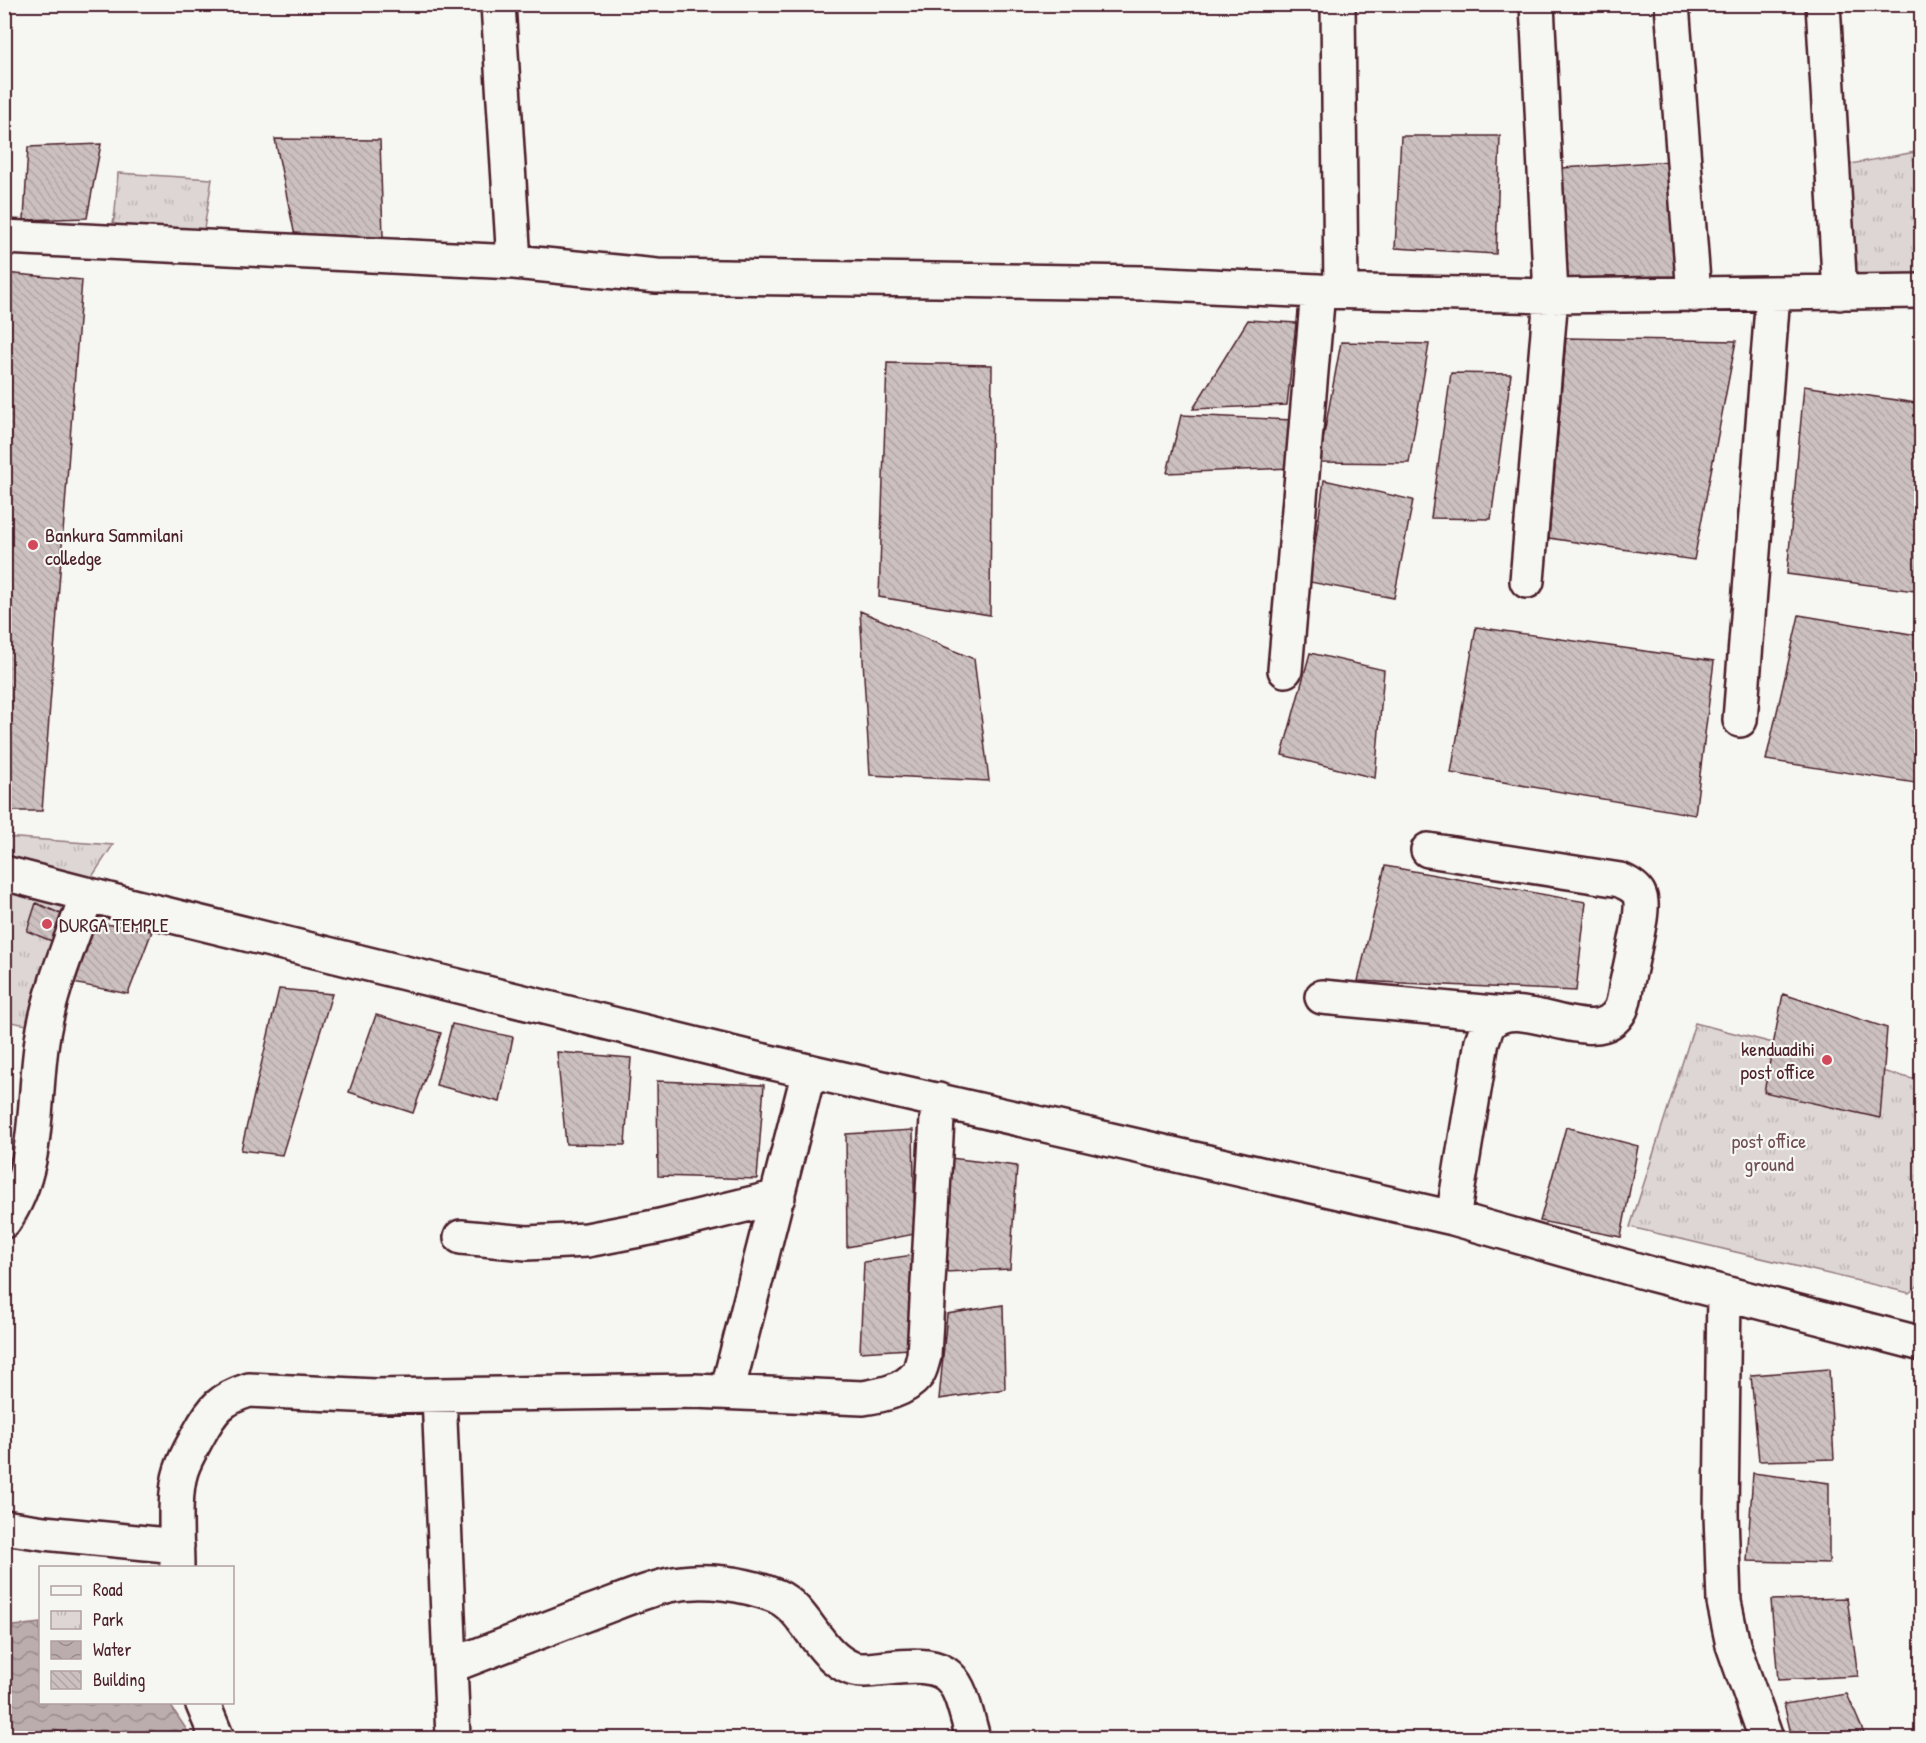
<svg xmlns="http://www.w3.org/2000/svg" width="1926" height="1743" viewBox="0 0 1926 1743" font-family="'Patrick Hand',sans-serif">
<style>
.park{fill:url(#park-tufts);stroke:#947a80;stroke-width:1.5}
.water{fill:url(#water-waves);stroke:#8e747a;stroke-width:1.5}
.building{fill:url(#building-back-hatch);stroke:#4a1f2b;stroke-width:1.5}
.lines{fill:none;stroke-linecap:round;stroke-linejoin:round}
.street-casing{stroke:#4a1f2b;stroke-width:38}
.street{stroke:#f6f6f2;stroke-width:33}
.poi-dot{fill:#d1495b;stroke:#f6f6f2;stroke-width:2}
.labels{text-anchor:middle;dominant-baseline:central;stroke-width:4.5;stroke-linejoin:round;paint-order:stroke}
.poi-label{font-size:20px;fill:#4a1f2b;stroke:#f6f6f2;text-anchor:start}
.park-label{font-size:20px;fill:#6f4d56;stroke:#f6f6f2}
</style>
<defs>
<pattern id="park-tufts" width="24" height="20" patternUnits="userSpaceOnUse" patternTransform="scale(1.5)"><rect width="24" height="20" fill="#ddd6d5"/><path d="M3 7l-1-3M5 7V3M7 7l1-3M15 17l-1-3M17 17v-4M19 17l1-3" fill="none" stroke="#bfb7b7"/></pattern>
<pattern id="water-waves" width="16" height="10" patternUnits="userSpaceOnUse" patternTransform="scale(1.5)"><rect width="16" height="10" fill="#bbadae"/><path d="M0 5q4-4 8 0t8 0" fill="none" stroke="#9a8c8e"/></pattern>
<pattern id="building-back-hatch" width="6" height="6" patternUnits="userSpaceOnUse" patternTransform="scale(1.5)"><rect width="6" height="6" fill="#ccc1c0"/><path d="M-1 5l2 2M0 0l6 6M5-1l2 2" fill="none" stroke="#b1a5a5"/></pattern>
</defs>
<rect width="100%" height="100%" fill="#f6f6f2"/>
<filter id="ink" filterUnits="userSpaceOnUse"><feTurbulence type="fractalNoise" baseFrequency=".0167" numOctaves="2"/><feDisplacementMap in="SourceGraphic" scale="12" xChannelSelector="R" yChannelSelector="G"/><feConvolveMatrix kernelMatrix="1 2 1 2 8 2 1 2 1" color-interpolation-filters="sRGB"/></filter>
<g filter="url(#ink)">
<!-- park -->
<path class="park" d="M 1921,151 L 1921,277 L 1847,280 L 1845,165 Z
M 118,173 L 212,179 L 203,235 L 111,234 L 115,212 Z
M 4,837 L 113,845 L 74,904 L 32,1026 L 5,1021 Z
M 1695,1023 L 1921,1081 L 1921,1283 L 1909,1293 L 1630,1227 Z"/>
<!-- water -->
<path class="water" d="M 40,1623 L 40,1702 L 169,1703 L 192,1738 L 5,1738 L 5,1627 Z"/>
<!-- building -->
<path class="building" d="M 1401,136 L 1500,136 L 1496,254 L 1395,248 Z
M 275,139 L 380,140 L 383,237 L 295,236 Z
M 101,144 L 87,218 L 24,220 L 28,147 Z
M 1672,161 L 1675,276 L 1562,278 L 1562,168 Z
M 4,273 L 82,280 L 42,811 L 4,811 Z
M 1248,320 L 1296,323 L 1287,405 L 1193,409 Z
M 1566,338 L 1736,341 L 1694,560 L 1549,538 Z
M 1341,342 L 1429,344 L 1409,463 L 1319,462 Z
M 887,363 L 992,365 L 990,615 L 879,597 Z
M 1451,373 L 1511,374 L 1491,519 L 1431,518 Z
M 1804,386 L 1922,404 L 1922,592 L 1787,574 Z
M 1181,415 L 1294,420 L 1291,468 L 1167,473 Z
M 1324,480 L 1413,500 L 1394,598 L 1310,582 Z
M 860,611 L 974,659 L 989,781 L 870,775 Z
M 1799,615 L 1922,636 L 1922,784 L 1766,760 Z
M 1476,627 L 1714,661 L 1695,815 L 1451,773 Z
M 1310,653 L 1384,670 L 1375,778 L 1282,755 Z
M 1385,866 L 1586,902 L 1576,991 L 1358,981 Z
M 36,903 L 68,917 L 59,944 L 27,931 Z
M 92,922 L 152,931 L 128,994 L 73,983 Z
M 279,989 L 332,994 L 282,1155 L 241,1150 Z
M 1783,994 L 1887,1028 L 1880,1118 L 1764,1092 Z
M 376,1015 L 441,1033 L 413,1113 L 349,1092 Z
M 452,1024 L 513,1037 L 500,1102 L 436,1085 Z
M 557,1052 L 631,1058 L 625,1145 L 566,1144 Z
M 657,1081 L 764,1085 L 757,1179 L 658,1176 Z
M 1566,1127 L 1638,1146 L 1621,1237 L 1540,1221 Z
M 913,1130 L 915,1234 L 847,1247 L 846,1134 Z
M 950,1158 L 1017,1166 L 1010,1269 L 945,1272 Z
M 913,1255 L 910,1349 L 860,1352 L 864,1262 Z
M 1003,1305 L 1005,1389 L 939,1399 L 947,1314 Z
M 1829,1369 L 1834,1459 L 1759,1461 L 1751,1375 Z
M 1753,1473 L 1829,1483 L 1829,1563 L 1747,1561 Z
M 1847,1598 L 1858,1676 L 1778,1680 L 1771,1600 Z
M 1847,1694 L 1866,1738 L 1792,1738 L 1784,1704 Z"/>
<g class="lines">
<defs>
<path id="street" d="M 498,4 L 514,262
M 1338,4 L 1341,291
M 1672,4 L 1694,295
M 1823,4 L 1840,293
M 4,237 L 514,262 L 657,276 L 1145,283 L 1318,291 L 1551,296 L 1922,291
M 1527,581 L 1551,296 L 1537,4
M 1285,670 L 1318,291
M 1740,720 L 1773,294
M 1428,850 L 1620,880 C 1641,889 1643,896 1640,919 C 1636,942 1631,964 1626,987 C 1625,994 1624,1002 1621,1009 C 1597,1056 1518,989 1489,1024 C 1486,1028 1484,1036 1482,1041 L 1453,1218
M 4,873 L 132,906 L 747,1057 L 1453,1218 L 1651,1274 L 1922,1344
M 1322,997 L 1504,1014
M 4,1221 C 42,1167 32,1096 43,1034 C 51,987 72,940 87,894
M 461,1237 L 527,1243 L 587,1240 L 660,1226 L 778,1197
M 1724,1293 L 1721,1514 L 1724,1602 L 1733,1645 L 1766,1738
M 727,1392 L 809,1071
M 439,1395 L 453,1738
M 4,1527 L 44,1533 L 177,1546
M 177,1568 C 177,1541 173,1495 181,1471 C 185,1458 193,1445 199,1434 C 213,1408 221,1399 249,1390 L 375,1396 L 694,1391 L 863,1398 C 882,1395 904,1391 917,1375 C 921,1370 922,1362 924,1356 L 938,1100
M 450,1666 C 497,1648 544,1630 591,1612 C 616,1603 642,1591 669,1585 C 703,1578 744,1583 776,1596 C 806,1609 817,1654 851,1668 C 861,1672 877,1669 888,1668 C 956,1660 957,1678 973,1738
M 202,1702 L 217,1738"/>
</defs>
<!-- street casing -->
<use href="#street" class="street-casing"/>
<!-- street -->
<use href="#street" class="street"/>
</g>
</g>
<!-- markers -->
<g class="poi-dot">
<circle cx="33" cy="545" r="6"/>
<circle cx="47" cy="924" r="6"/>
<circle cx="1827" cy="1060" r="6"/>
</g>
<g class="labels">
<!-- poi labels -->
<g class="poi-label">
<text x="45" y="534">Bankura Sammilani<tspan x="45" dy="23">colledge</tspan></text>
<text x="59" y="924">DURGA TEMPLE</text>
<text x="1815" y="1048" text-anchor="end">kenduadihi<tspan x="1815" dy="23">post office</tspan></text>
</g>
<!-- park labels -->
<g class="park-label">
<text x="1769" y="1140">post office<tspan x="1769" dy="23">ground</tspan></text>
</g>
</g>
<!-- margin -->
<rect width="1926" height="1743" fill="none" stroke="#f6f6f2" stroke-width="24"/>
<rect x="12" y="12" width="1902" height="1719" fill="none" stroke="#4a1f2b" stroke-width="2" filter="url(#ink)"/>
<!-- legend -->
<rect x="39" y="1566" width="195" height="138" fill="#f6f6f2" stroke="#b1a0a2" stroke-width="1.5"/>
<rect x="51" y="1586" width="30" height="9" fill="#f6f6f2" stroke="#b1a0a2" stroke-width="1.5"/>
<text x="93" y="1596" font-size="18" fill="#4a1f2b">Road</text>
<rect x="51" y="1611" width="30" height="18" fill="url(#park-tufts)" stroke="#b1a0a2" stroke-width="1.5"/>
<text x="93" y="1626" font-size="18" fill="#4a1f2b">Park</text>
<rect x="51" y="1641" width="30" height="18" fill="url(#water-waves)" stroke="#b1a0a2" stroke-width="1.5"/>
<text x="93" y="1656" font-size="18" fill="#4a1f2b">Water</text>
<rect x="51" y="1671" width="30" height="18" fill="url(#building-back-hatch)" stroke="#b1a0a2" stroke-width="1.5"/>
<text x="93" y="1686" font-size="18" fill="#4a1f2b">Building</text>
</svg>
